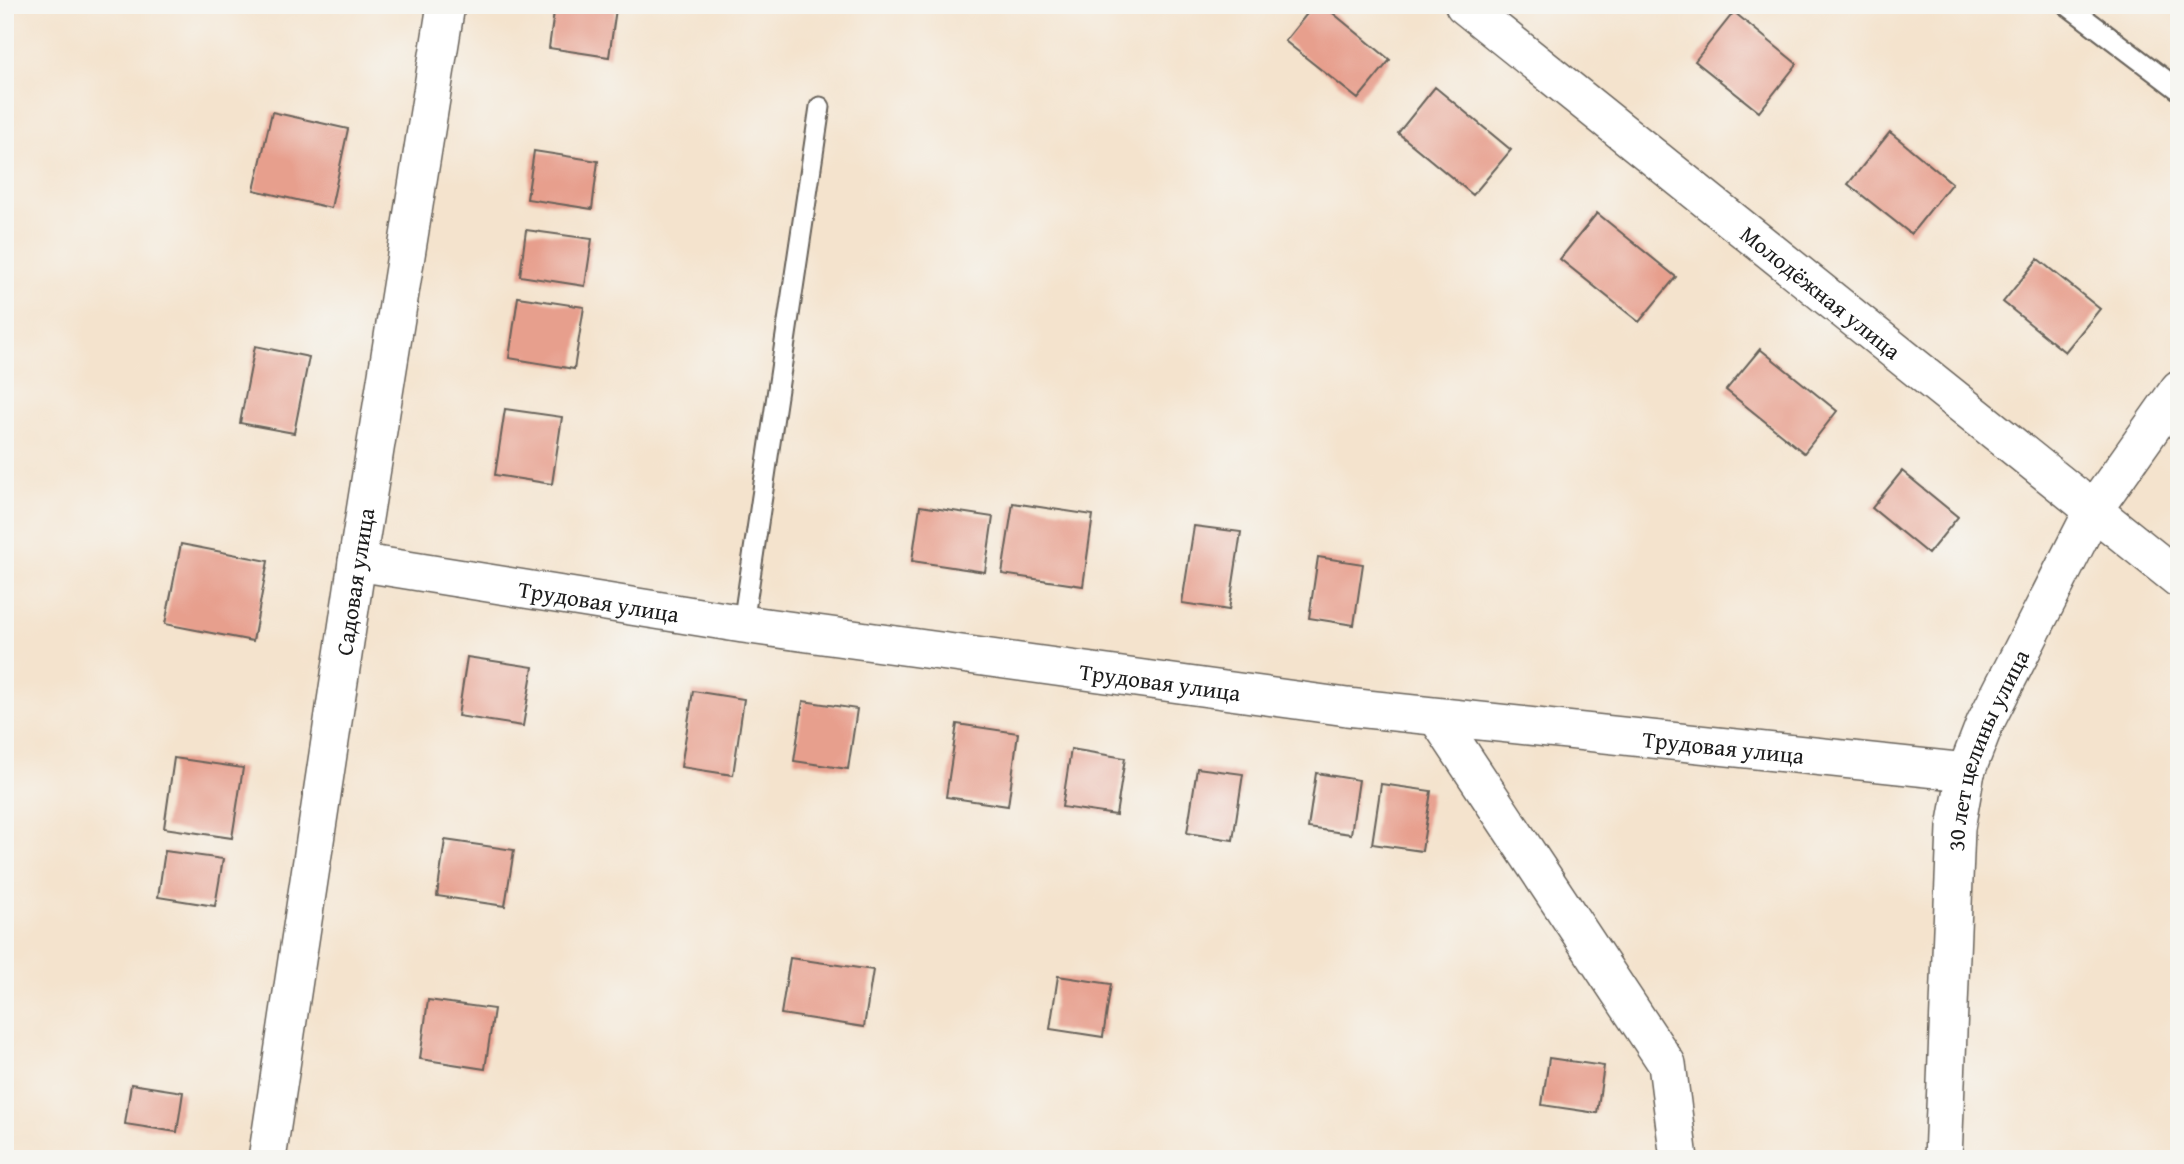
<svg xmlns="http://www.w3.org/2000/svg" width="2184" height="1164" viewBox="0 0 2184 1164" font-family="'Gentium Book Plus',serif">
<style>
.building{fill:#e79f8d}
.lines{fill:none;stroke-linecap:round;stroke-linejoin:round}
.lane-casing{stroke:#68625a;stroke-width:23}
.street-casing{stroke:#68625a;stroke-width:40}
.lane{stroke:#fff;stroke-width:19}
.street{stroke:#fff;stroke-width:37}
.labels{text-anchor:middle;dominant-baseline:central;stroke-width:6;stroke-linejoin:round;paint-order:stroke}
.street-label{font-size:23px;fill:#1c1c1c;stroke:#f6f6f2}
</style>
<rect width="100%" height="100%" fill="#f6f6f2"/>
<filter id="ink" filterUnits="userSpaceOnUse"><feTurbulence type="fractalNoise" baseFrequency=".0143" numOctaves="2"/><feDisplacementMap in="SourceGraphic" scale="14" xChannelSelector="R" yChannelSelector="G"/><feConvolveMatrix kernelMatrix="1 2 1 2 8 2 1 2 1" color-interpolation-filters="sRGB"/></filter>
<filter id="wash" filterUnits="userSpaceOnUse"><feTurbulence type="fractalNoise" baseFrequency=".00686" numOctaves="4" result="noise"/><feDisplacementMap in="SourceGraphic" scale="28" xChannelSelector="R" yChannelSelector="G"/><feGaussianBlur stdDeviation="1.57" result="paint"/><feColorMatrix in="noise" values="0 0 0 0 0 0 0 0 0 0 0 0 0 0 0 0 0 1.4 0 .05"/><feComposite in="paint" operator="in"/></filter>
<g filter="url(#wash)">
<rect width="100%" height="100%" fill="#f4e3cd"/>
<g id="blocks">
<!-- building -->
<path class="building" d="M 555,5 L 589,5 L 616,9 L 609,57 L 549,48 Z
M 1314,5 L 1323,5 L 1390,60 L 1358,99 L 1285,41 Z
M 1734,12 L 1797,64 L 1759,112 L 1695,61 Z
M 1435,87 L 1511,150 L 1473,195 L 1398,133 Z
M 272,112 L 348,129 L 331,208 L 254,190 Z
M 1890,132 L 1952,183 L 1911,234 L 1848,184 Z
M 534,151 L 598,161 L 592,209 L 527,199 Z
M 1597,213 L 1676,277 L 1639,322 L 1560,259 Z
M 526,230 L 592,239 L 585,286 L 520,276 Z
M 2038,259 L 2100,309 L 2065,352 L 2003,302 Z
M 518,297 L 584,307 L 574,369 L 509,358 Z
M 255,346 L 309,357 L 294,433 L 240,423 Z
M 1760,349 L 1837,411 L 1804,453 L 1726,390 Z
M 505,409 L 562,417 L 552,484 L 495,475 Z
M 1902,471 L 1958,517 L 1928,554 L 1872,508 Z
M 1013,503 L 1093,515 L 1083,586 L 1002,574 Z
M 920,506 L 993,517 L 985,572 L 912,561 Z
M 1194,526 L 1241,532 L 1229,610 L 1182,603 Z
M 181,544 L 268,561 L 253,641 L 165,624 Z
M 1318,557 L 1363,564 L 1354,625 L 1309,618 Z
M 467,657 L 533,667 L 523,726 L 458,716 Z
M 693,691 L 744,699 L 733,775 L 681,767 Z
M 803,701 L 857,709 L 848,769 L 794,761 Z
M 957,724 L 1018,733 L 1008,806 L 946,797 Z
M 1071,749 L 1125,758 L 1116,815 L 1062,807 Z
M 174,758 L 243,768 L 232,838 L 164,828 Z
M 1197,768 L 1243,774 L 1233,840 L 1187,833 Z
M 1316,773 L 1359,780 L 1351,834 L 1308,828 Z
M 1381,784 L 1431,791 L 1422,851 L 1372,844 Z
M 445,840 L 514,850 L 505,906 L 437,896 Z
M 165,851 L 223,859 L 215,906 L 158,897 Z
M 790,958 L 873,970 L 864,1027 L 781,1014 Z
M 1058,976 L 1111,984 L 1103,1037 L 1050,1029 Z
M 428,1000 L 494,1009 L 485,1069 L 420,1059 Z
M 1549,1058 L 1604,1066 L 1597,1113 L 1542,1105 Z
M 131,1084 L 183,1092 L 177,1132 L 125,1124 Z"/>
</g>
</g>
<g filter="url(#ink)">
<use href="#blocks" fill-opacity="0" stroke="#68625a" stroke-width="2"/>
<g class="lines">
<defs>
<path id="lane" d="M 2067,5 L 2179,90
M 743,624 L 820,107"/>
<g id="street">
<path id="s1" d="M 1464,5 L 2179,579"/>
<path id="s2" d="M 357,562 L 743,624 L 1347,707 L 1966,772"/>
<path d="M 1437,717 L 1667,1064 L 1679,1159"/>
<path id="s3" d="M 267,1159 L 357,562 L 446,5"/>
<path id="s4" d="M 1943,1159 L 1956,828 L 1966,772 L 1985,723 L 2094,509 L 2179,389"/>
</g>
</defs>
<!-- lane casing -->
<use href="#lane" class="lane-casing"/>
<!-- street casing -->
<use href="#street" class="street-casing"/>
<!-- lane -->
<use href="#lane" class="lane"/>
<!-- street -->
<use href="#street" class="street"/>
</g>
</g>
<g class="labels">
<!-- street labels -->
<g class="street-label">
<text stroke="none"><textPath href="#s1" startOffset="458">Молодёжная улица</textPath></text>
<text stroke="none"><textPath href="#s3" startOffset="584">Садовая улица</textPath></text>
<text stroke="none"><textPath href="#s2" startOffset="245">Трудовая улица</textPath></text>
<text stroke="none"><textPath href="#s2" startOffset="812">Трудовая улица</textPath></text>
<text stroke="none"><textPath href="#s2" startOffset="1379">Трудовая улица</textPath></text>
<text stroke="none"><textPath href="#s4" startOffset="415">30 лет целины улица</textPath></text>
</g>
</g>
<!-- margin -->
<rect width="2184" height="1164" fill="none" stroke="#f6f6f2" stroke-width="28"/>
</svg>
